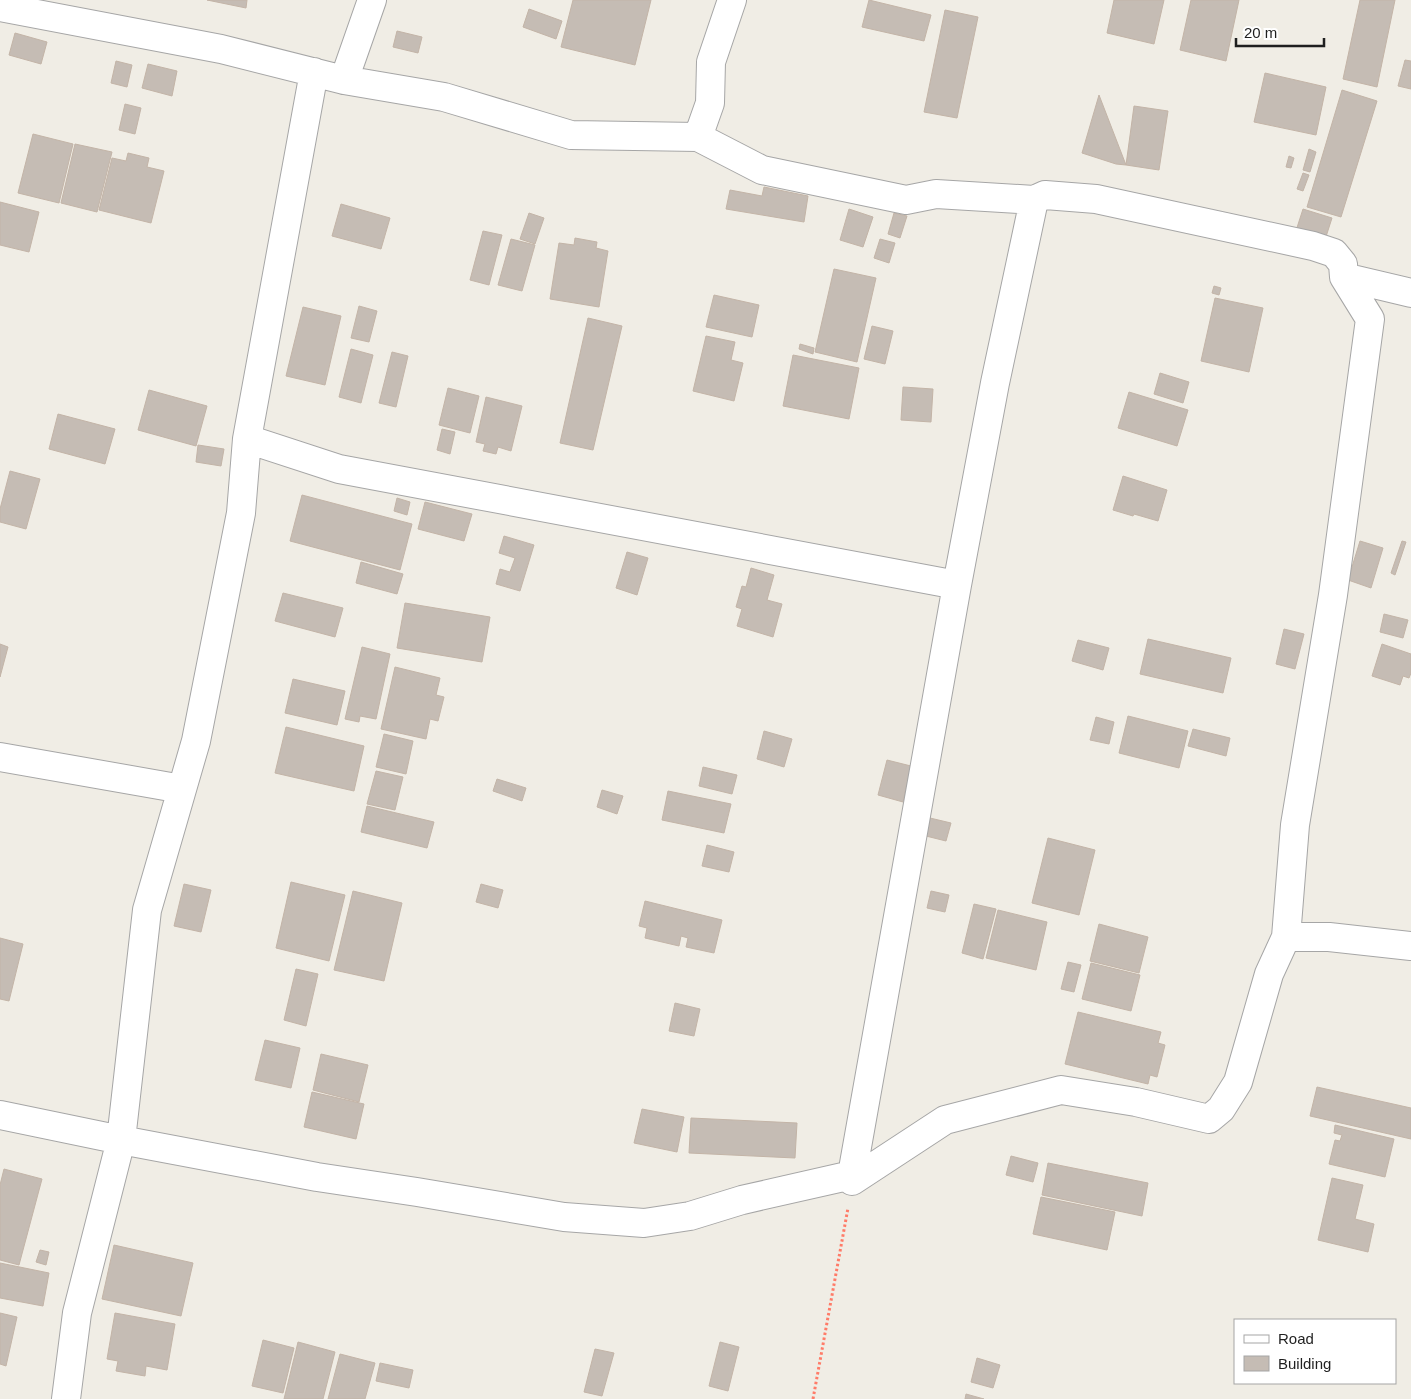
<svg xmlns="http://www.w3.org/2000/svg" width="1411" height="1399" viewBox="0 0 1411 1399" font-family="Arial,sans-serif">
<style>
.building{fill:#c5bcb4;stroke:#c3b4a7}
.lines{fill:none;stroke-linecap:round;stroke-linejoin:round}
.street-casing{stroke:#a6a6a6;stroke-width:30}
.path{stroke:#ff7b68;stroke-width:3;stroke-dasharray:2.5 2.5;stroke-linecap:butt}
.street{stroke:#fff;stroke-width:28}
</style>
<rect width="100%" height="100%" fill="#f0ede5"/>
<!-- building -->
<path class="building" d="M 207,0 L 247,0 L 246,8 Z
M 573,0 L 651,0 L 635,65 L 561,47 Z
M 869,0 L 931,15 L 924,41 L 862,27 Z
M 1114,0 L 1164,0 L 1154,44 L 1107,33 Z
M 1191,0 L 1239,0 L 1226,61 L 1180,50 Z
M 1360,0 L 1395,0 L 1377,87 L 1343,79 Z
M 529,9 L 562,21 L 556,39 L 523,27 Z
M 945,10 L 978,17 L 957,118 L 924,112 Z
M 397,31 L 422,37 L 418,53 L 393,47 Z
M 15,33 L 47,42 L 41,64 L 9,55 Z
M 1405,60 L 1411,61 L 1411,89 L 1398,86 Z
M 116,61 L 132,65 L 127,87 L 111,83 Z
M 148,64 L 177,71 L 172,96 L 142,88 Z
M 1265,73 L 1326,87 L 1316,135 L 1254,122 Z
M 1342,90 L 1377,101 L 1341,217 L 1307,207 Z
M 1099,95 L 1126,165 L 1116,164 L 1082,153 Z
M 125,104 L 141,108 L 135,134 L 119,130 Z
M 1134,106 L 1168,111 L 1159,170 L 1126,165 Z
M 33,134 L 73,144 L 59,203 L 18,193 Z
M 75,144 L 112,152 L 97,212 L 61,203 Z
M 1309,149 L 1316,152 L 1310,172 L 1303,170 Z
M 128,153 L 149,158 L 147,167 L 164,171 L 151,223 L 99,210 L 112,158 L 126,161 Z
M 1289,156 L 1294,158 L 1291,168 L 1286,167 Z
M 1303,173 L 1309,175 L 1303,191 L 1297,189 Z
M 764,187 L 808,196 L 804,222 L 726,209 L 730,190 L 762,196 Z
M 0,202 L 39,212 L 29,252 L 0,245 Z
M 341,204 L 390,218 L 381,249 L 332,236 Z
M 849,209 L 873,217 L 863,247 L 840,240 Z
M 1303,209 L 1332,218 L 1323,246 L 1294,237 Z
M 529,213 L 544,218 L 535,244 L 520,239 Z
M 894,213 L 907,216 L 900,238 L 888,234 Z
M 483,231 L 502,235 L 489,285 L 470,280 Z
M 575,238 L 597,242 L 596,248 L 608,251 L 599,307 L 550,299 L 559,243 L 574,245 Z
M 511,239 L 535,245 L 522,291 L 498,285 Z
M 880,239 L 895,243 L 889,263 L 874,258 Z
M 834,269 L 876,278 L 857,362 L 815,352 Z
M 1214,286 L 1221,288 L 1219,295 L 1212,293 Z
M 714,295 L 759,305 L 752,337 L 706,327 Z
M 1215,298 L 1263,308 L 1249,372 L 1201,361 Z
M 359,306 L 377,311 L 369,342 L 351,338 Z
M 303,307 L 341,316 L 325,385 L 286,376 Z
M 588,318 L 622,326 L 593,450 L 560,443 Z
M 872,326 L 893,331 L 885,364 L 864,359 Z
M 706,336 L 735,342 L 731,360 L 743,363 L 734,401 L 693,391 Z
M 800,344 L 814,348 L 813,354 L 799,349 Z
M 351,349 L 373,355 L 361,403 L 339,397 Z
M 392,352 L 408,356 L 396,407 L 379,403 Z
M 793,355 L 859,368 L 849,419 L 783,406 Z
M 1160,373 L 1189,382 L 1183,403 L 1154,394 Z
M 903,387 L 933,389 L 931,422 L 901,420 Z
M 448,388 L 479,396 L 470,433 L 439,425 Z
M 149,390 L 207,406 L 196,446 L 138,430 Z
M 1129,392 L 1188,410 L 1177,446 L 1118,428 Z
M 486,397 L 522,406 L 511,451 L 498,447 L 496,454 L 483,451 L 485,444 L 476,442 Z
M 58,414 L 115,429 L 105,464 L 49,449 Z
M 442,429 L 455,432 L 450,454 L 437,450 Z
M 198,445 L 224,449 L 221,466 L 196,462 Z
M 10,471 L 40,479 L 26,529 L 0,522 L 0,509 Z
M 1123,476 L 1167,490 L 1158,521 L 1134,514 L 1133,516 L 1113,510 Z
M 302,495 L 412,524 L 400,570 L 290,541 Z
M 397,498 L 410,502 L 407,515 L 394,511 Z
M 425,502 L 472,514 L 464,541 L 418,529 Z
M 504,536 L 534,545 L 520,591 L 496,584 L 500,569 L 510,572 L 515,558 L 499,553 Z
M 1360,541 L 1383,548 L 1371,588 L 1348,580 Z
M 1402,541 L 1406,542 L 1395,575 L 1391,573 Z
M 627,552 L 648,558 L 637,595 L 616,588 Z
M 361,562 L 403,574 L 397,594 L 356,583 Z
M 751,568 L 774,575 L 767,600 L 782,604 L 773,637 L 737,626 L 742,609 L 736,607 L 742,586 L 746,587 Z
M 283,593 L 343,608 L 335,637 L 275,621 Z
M 405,603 L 490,617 L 482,662 L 397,648 Z
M 1384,614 L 1408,620 L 1403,638 L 1380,632 Z
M 1284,629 L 1304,634 L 1295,669 L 1276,664 Z
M 1148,639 L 1231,658 L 1223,693 L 1140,674 Z
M 1078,640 L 1109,648 L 1103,670 L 1072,661 Z
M 0,644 L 8,647 L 0,677 Z
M 1382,644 L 1411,654 L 1411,673 L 1409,678 L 1403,676 L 1400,685 L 1372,676 Z
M 362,647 L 390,654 L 376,719 L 360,716 L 359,722 L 345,719 Z
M 395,667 L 440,678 L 436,695 L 444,697 L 438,721 L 430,719 L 426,739 L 381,729 Z
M 293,679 L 345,691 L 337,725 L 285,713 Z
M 1128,716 L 1188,731 L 1179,768 L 1119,753 Z
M 1096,717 L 1114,722 L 1109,744 L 1090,740 Z
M 286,727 L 364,746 L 354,791 L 275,773 Z
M 1193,729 L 1230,738 L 1226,756 L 1188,746 Z
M 764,731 L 792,739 L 784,767 L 757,759 Z
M 384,734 L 413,741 L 406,774 L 376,767 Z
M 887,760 L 911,766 L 903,802 L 878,795 Z
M 703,767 L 737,775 L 732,794 L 699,786 Z
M 376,771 L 403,777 L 395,810 L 367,804 Z
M 497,779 L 526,788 L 522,801 L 493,791 Z
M 602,790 L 623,796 L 617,814 L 597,807 Z
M 668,791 L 731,804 L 724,833 L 662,820 Z
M 367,806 L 434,822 L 427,848 L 361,832 Z
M 930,818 L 951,823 L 946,841 L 926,836 Z
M 1048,838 L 1095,850 L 1079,915 L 1032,903 Z
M 707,845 L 734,852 L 729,872 L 702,866 Z
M 291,882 L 345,895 L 329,961 L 276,948 Z
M 184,884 L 211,890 L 201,932 L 174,926 Z
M 481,884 L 503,890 L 498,908 L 476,902 Z
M 353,891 L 402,903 L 384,981 L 334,970 Z
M 931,891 L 949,895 L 945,912 L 927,908 Z
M 645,901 L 722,920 L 714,953 L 686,947 L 688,938 L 681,936 L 679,946 L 645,938 L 647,928 L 639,926 Z
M 974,904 L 996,909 L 983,959 L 962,953 Z
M 998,910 L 1047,922 L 1036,970 L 986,958 Z
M 1099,924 L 1148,937 L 1139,973 L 1090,961 Z
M 0,938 L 23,944 L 9,1001 L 0,999 Z
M 1068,962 L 1081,965 L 1074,992 L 1061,989 Z
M 1091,963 L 1140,975 L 1131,1011 L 1082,999 Z
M 296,969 L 318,974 L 306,1026 L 284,1020 Z
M 675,1003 L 700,1009 L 694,1036 L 669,1031 Z
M 1078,1012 L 1161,1032 L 1158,1043 L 1165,1045 L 1157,1077 L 1150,1075 L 1148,1084 L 1065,1064 Z
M 265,1040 L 300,1048 L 291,1088 L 255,1080 Z
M 321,1054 L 368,1065 L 359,1102 L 313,1090 Z
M 1317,1087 L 1411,1108 L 1411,1139 L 1310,1116 Z
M 312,1092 L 364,1104 L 356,1139 L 304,1127 Z
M 642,1109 L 684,1117 L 677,1152 L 634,1143 Z
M 691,1118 L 797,1123 L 795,1158 L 689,1153 Z
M 1335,1125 L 1394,1139 L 1385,1177 L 1329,1164 L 1335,1140 L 1340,1141 L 1342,1135 L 1334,1133 Z
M 1011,1156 L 1038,1163 L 1033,1182 L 1006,1175 Z
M 1048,1163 L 1148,1183 L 1142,1216 L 1042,1195 Z
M 4,1169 L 42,1179 L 19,1265 L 0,1260 L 0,1185 Z
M 1332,1178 L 1363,1185 L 1355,1219 L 1374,1224 L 1368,1252 L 1318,1240 Z
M 1041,1197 L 1115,1212 L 1107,1250 L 1033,1234 Z
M 114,1245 L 193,1263 L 181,1316 L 102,1299 Z
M 40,1250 L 49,1252 L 46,1265 L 36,1262 Z
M 0,1263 L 49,1273 L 43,1306 L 0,1298 Z
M 0,1313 L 17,1317 L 6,1366 L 0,1364 Z
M 115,1313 L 175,1324 L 167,1370 L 146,1366 L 145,1376 L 116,1371 L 118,1361 L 107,1359 Z
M 263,1340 L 294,1348 L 283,1393 L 252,1386 Z
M 298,1342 L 335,1352 L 323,1399 L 284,1399 Z
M 720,1342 L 739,1347 L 728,1391 L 709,1386 Z
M 595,1349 L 614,1353 L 602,1396 L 584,1392 Z
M 340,1354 L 375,1363 L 365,1399 L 328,1399 Z
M 977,1358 L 1000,1365 L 993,1388 L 971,1382 Z
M 380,1363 L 413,1370 L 409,1388 L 376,1381 Z
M 966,1394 L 984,1399 L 965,1399 Z"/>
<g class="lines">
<defs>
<path id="street" d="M 0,7 L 221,49 L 344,80 L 444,97 L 571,135 L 698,137 L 762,170 L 906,200 L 936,194 L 1034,200 L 1045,195 L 1096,199 L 1313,246 L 1334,253 L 1343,264 L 1344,277 L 1370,319 L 1333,595 L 1295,825 L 1286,937
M 344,80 L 372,0
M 698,137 L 710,103 L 711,62 L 732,0
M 1344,277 L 1411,293
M 247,439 L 339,469 L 957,585
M 0,757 L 182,789
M 0,1115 L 121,1140 L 317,1177 L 417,1192 L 564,1217 L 644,1223 L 690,1216 L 742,1200 L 852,1175 L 852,1181 L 945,1120 L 1061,1090 L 1136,1102 L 1209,1119 L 1221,1109 L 1238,1082 L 1269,974 L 1286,937 L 1329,937 L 1411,946
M 852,1175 L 957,585 L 995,383 L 1034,200
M 66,1399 L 77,1313 L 121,1140 L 147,910 L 196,741 L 241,513 L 247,439 L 314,72"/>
</defs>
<!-- street casing -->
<use href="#street" class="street-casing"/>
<!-- path -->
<path class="path" d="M 813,1399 L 848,1208"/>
<!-- street -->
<use href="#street" class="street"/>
</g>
<!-- legend -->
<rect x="1234" y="1319" width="162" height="65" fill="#ffffff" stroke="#a5a5a5"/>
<rect x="1244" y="1335" width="25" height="8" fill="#ffffff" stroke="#a5a5a5"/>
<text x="1278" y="1344" font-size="15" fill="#1f1f1f">Road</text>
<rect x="1244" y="1356" width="25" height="15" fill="#c5bcb4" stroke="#a5a5a5"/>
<text x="1278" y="1369" font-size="15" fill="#1f1f1f">Building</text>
<!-- scale -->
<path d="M1236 38v8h88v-8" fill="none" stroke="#1f1f1f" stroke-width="2.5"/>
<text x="1244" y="38" font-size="15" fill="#1f1f1f" stroke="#ffffff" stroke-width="4" paint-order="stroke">20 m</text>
</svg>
